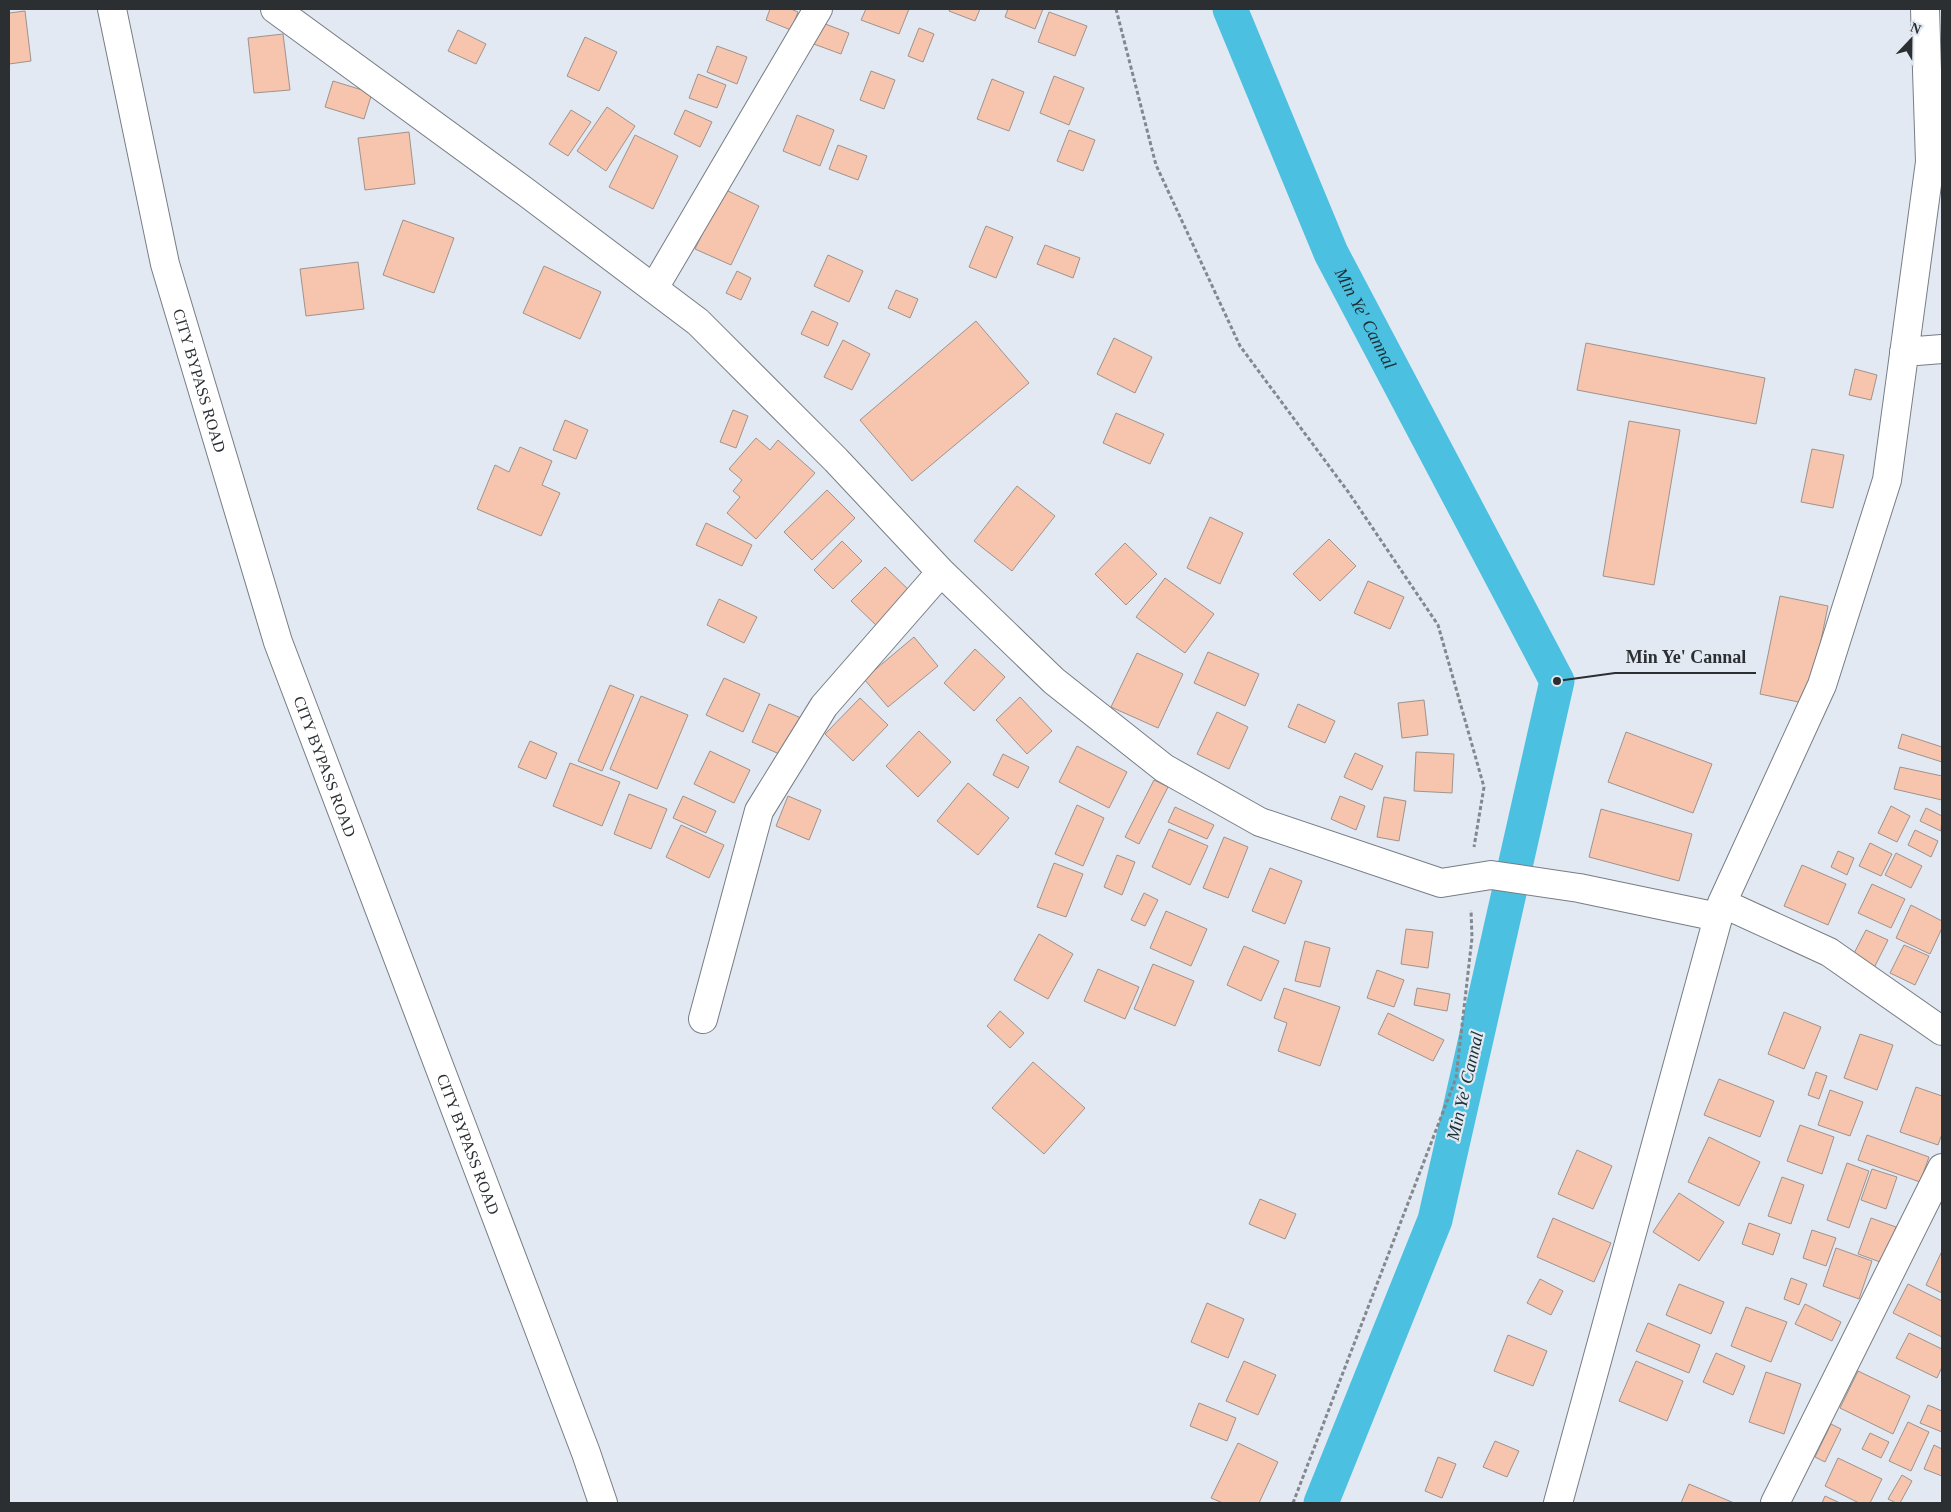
<svg xmlns="http://www.w3.org/2000/svg" width="1951" height="1512" viewBox="0 0 1951 1512" font-family="'Times New Roman',serif">
<style>
.lines{fill:none;stroke-linecap:round;stroke-linejoin:round}
.canal{stroke:#4cc0e1;stroke-width:35}
.building{fill:#f7c4ad;stroke:#9e938e}
.street-casing{stroke:#777d85;stroke-width:30}
.primary-casing{stroke:#777d85;stroke-width:30}
.path{stroke:#83888e;stroke-width:3;stroke-dasharray:4 2.5;stroke-linecap:butt}
.street{stroke:#fff;stroke-width:28}
.primary{stroke:#fff;stroke-width:28}
.labels{text-anchor:middle;dominant-baseline:central;stroke-width:4.5;stroke-linejoin:round;paint-order:stroke}
.street-label{font-size:16px;fill:#2c2f32;stroke:#e2e9f2}
.water-label{font-size:18px;font-style:italic;fill:#1a2e34;stroke:#e2e9f2}
.leader{fill:none;stroke:#2c2f32;stroke-width:2}
.callout-dot{fill:#2c2f32;stroke:#e2e9f2;stroke-width:2}
.callout-label{font-size:18px;text-anchor:middle;font-weight:bold;fill:#2c2f32;stroke:#e2e9f2;stroke-width:4.5;stroke-linejoin:round;paint-order:stroke}
</style>
<rect width="100%" height="100%" fill="#e2e9f2"/>
<g class="lines">
<!-- canal -->
<path class="canal" id="s1" d="M 1230,9 L 1331,253 L 1557,681 L 1435,1220 L 1321,1503"/>
</g>
<!-- building -->
<path class="building" d="M 770,9 L 791,9 L 798,12 L 791,30 L 766,20 Z
M 866,9 L 909,9 L 899,34 L 861,20 Z
M 950,9 L 980,9 L 975,21 L 949,11 Z
M 1008,9 L 1043,9 L 1035,29 L 1005,17 Z
M 25,11 L 31,61 L 9,64 L 9,13 Z
M 1049,12 L 1087,26 L 1075,56 L 1038,42 Z
M 820,22 L 849,33 L 841,54 L 811,43 Z
M 919,28 L 934,34 L 923,62 L 908,56 Z
M 458,30 L 486,44 L 476,64 L 448,51 Z
M 283,34 L 290,90 L 254,93 L 248,38 Z
M 585,37 L 617,52 L 599,91 L 567,76 Z
M 717,46 L 747,57 L 737,84 L 707,72 Z
M 871,71 L 895,80 L 884,109 L 860,100 Z
M 698,74 L 726,85 L 717,108 L 689,98 Z
M 1054,76 L 1084,88 L 1069,125 L 1040,113 Z
M 992,79 L 1024,92 L 1009,131 L 977,119 Z
M 333,81 L 372,93 L 364,119 L 325,107 Z
M 607,107 L 635,126 L 606,171 L 577,151 Z
M 571,110 L 591,122 L 568,156 L 549,144 Z
M 685,110 L 712,122 L 700,147 L 674,134 Z
M 797,115 L 834,130 L 820,166 L 783,151 Z
M 1069,130 L 1095,140 L 1083,171 L 1057,161 Z
M 409,132 L 415,184 L 365,190 L 358,138 Z
M 635,135 L 678,156 L 653,209 L 609,187 Z
M 838,145 L 867,156 L 858,180 L 829,169 Z
M 724,189 L 759,206 L 731,265 L 695,249 Z
M 403,220 L 454,238 L 434,293 L 383,275 Z
M 986,226 L 1013,237 L 996,278 L 969,267 Z
M 1045,245 L 1080,258 L 1073,278 L 1037,264 Z
M 828,255 L 863,271 L 849,302 L 814,286 Z
M 358,262 L 364,309 L 306,316 L 300,269 Z
M 544,266 L 601,292 L 580,339 L 523,313 Z
M 737,271 L 751,278 L 741,300 L 726,293 Z
M 896,290 L 918,299 L 910,318 L 888,308 Z
M 812,311 L 838,323 L 828,346 L 801,334 Z
M 976,321 L 1029,383 L 912,481 L 860,420 Z
M 1114,338 L 1152,357 L 1135,393 L 1097,374 Z
M 843,340 L 870,354 L 852,390 L 824,377 Z
M 1586,343 L 1765,378 L 1756,424 L 1577,390 Z
M 1855,369 L 1877,375 L 1871,400 L 1849,395 Z
M 733,410 L 748,416 L 736,448 L 720,442 Z
M 1116,413 L 1164,434 L 1150,464 L 1103,443 Z
M 565,420 L 588,430 L 576,459 L 553,450 Z
M 1629,421 L 1680,430 L 1654,585 L 1603,576 Z
M 756,438 L 770,450 L 778,440 L 815,473 L 756,539 L 727,513 L 740,497 L 733,491 L 742,480 L 729,469 Z
M 520,447 L 552,461 L 542,485 L 560,493 L 541,536 L 477,509 L 495,465 L 509,472 Z
M 1812,449 L 1844,455 L 1833,508 L 1801,502 Z
M 1017,486 L 1055,516 L 1012,571 L 974,541 Z
M 827,490 L 855,518 L 812,560 L 784,532 Z
M 1210,517 L 1243,533 L 1220,584 L 1187,568 Z
M 706,523 L 752,545 L 742,566 L 696,545 Z
M 1329,539 L 1356,566 L 1320,601 L 1293,574 Z
M 842,541 L 862,561 L 833,589 L 814,570 Z
M 1125,543 L 1157,574 L 1126,605 L 1095,574 Z
M 885,567 L 913,594 L 879,628 L 851,601 Z
M 1165,578 L 1214,614 L 1185,653 L 1136,617 Z
M 1368,581 L 1404,597 L 1390,629 L 1354,613 Z
M 1780,596 L 1828,606 L 1808,704 L 1760,694 Z
M 719,599 L 757,617 L 744,643 L 707,625 Z
M 914,637 L 938,666 L 888,707 L 864,679 Z
M 975,649 L 1005,677 L 974,711 L 944,683 Z
M 1208,652 L 1259,674 L 1245,706 L 1194,683 Z
M 1137,653 L 1183,674 L 1158,728 L 1111,707 Z
M 724,678 L 760,694 L 743,732 L 706,715 Z
M 610,685 L 634,695 L 602,771 L 578,761 Z
M 641,696 L 688,715 L 657,789 L 610,769 Z
M 1020,697 L 1052,731 L 1027,754 L 996,720 Z
M 860,698 L 888,725 L 853,761 L 825,734 Z
M 1424,700 L 1428,735 L 1402,738 L 1398,703 Z
M 769,704 L 801,718 L 784,756 L 752,742 Z
M 1298,704 L 1335,721 L 1325,743 L 1288,727 Z
M 1217,712 L 1248,727 L 1229,769 L 1197,754 Z
M 919,731 L 951,762 L 918,797 L 886,766 Z
M 1626,732 L 1712,764 L 1693,813 L 1608,782 Z
M 1902,734 L 1942,747 L 1942,762 L 1898,748 Z
M 530,741 L 557,753 L 546,779 L 518,767 Z
M 1077,746 L 1127,772 L 1109,808 L 1059,782 Z
M 710,751 L 750,770 L 734,803 L 694,784 Z
M 1416,752 L 1454,754 L 1452,793 L 1414,791 Z
M 1355,753 L 1383,766 L 1372,790 L 1344,777 Z
M 1003,754 L 1029,767 L 1018,788 L 993,775 Z
M 570,763 L 620,782 L 602,826 L 553,806 Z
M 1900,767 L 1942,776 L 1942,800 L 1894,789 Z
M 1154,780 L 1168,787 L 1139,844 L 1125,837 Z
M 968,783 L 1009,818 L 978,855 L 937,821 Z
M 629,794 L 667,809 L 651,849 L 614,834 Z
M 683,796 L 716,811 L 706,833 L 673,818 Z
M 788,796 L 821,810 L 809,840 L 776,826 Z
M 1340,796 L 1365,806 L 1356,830 L 1331,819 Z
M 1384,797 L 1406,801 L 1399,841 L 1377,837 Z
M 1077,805 L 1104,818 L 1083,866 L 1055,854 Z
M 1891,806 L 1910,816 L 1897,842 L 1878,833 Z
M 1175,807 L 1214,825 L 1207,839 L 1168,822 Z
M 1926,808 L 1942,816 L 1941,831 L 1920,821 Z
M 1601,809 L 1692,834 L 1679,881 L 1589,857 Z
M 681,825 L 724,845 L 709,878 L 666,857 Z
M 1169,829 L 1208,846 L 1190,885 L 1152,867 Z
M 1915,830 L 1938,841 L 1931,857 L 1908,845 Z
M 1224,837 L 1248,847 L 1228,898 L 1203,888 Z
M 1870,843 L 1892,854 L 1881,876 L 1859,866 Z
M 1838,851 L 1854,858 L 1847,875 L 1831,867 Z
M 1896,853 L 1922,866 L 1911,888 L 1885,875 Z
M 1117,855 L 1135,862 L 1122,895 L 1104,887 Z
M 1054,863 L 1083,874 L 1066,917 L 1037,907 Z
M 1802,865 L 1846,884 L 1828,925 L 1784,906 Z
M 1270,868 L 1302,881 L 1285,924 L 1252,911 Z
M 1872,884 L 1905,899 L 1891,928 L 1858,913 Z
M 1144,893 L 1158,900 L 1145,926 L 1131,920 Z
M 1911,905 L 1942,921 L 1942,928 L 1930,954 L 1896,938 Z
M 1166,911 L 1207,929 L 1191,966 L 1150,948 Z
M 1406,929 L 1433,932 L 1428,968 L 1401,964 Z
M 1866,930 L 1888,940 L 1871,974 L 1849,963 Z
M 1039,934 L 1073,954 L 1048,999 L 1014,980 Z
M 1305,941 L 1330,948 L 1320,987 L 1295,981 Z
M 1904,945 L 1929,956 L 1915,985 L 1890,973 Z
M 1244,946 L 1279,961 L 1261,1001 L 1227,985 Z
M 1153,964 L 1194,981 L 1175,1026 L 1134,1009 Z
M 1098,969 L 1139,987 L 1125,1019 L 1084,1001 Z
M 1377,970 L 1404,980 L 1394,1007 L 1367,998 Z
M 1284,988 L 1340,1007 L 1320,1066 L 1278,1051 L 1287,1023 L 1274,1018 Z
M 1417,988 L 1450,994 L 1447,1011 L 1414,1005 Z
M 1000,1011 L 1024,1033 L 1010,1048 L 987,1026 Z
M 1784,1012 L 1821,1027 L 1804,1069 L 1768,1054 Z
M 1388,1013 L 1444,1040 L 1433,1061 L 1378,1034 Z
M 1860,1034 L 1893,1045 L 1877,1090 L 1844,1078 Z
M 1033,1062 L 1085,1108 L 1044,1154 L 992,1108 Z
M 1816,1072 L 1827,1076 L 1819,1099 L 1808,1095 Z
M 1719,1079 L 1774,1101 L 1760,1137 L 1704,1115 Z
M 1916,1087 L 1942,1096 L 1942,1134 L 1938,1145 L 1900,1132 Z
M 1830,1090 L 1863,1102 L 1850,1136 L 1818,1125 Z
M 1800,1125 L 1834,1137 L 1822,1174 L 1787,1161 Z
M 1867,1135 L 1929,1157 L 1920,1182 L 1858,1160 Z
M 1709,1137 L 1760,1162 L 1739,1206 L 1688,1182 Z
M 1577,1150 L 1612,1166 L 1593,1209 L 1558,1194 Z
M 1847,1163 L 1869,1171 L 1849,1228 L 1827,1220 Z
M 1872,1169 L 1897,1177 L 1886,1209 L 1861,1200 Z
M 1782,1177 L 1804,1185 L 1791,1224 L 1768,1216 Z
M 1679,1193 L 1724,1222 L 1699,1261 L 1653,1232 Z
M 1260,1199 L 1296,1214 L 1285,1239 L 1249,1224 Z
M 1553,1218 L 1611,1243 L 1594,1282 L 1537,1257 Z
M 1871,1218 L 1896,1227 L 1883,1263 L 1858,1254 Z
M 1749,1223 L 1780,1234 L 1773,1255 L 1742,1244 Z
M 1812,1230 L 1836,1238 L 1826,1266 L 1803,1258 Z
M 1836,1248 L 1872,1261 L 1859,1299 L 1823,1286 Z
M 1942,1251 L 1942,1293 L 1926,1285 Z
M 1791,1278 L 1807,1284 L 1799,1305 L 1784,1299 Z
M 1540,1279 L 1563,1291 L 1551,1315 L 1527,1303 Z
M 1679,1284 L 1724,1302 L 1711,1334 L 1666,1315 Z
M 1908,1284 L 1942,1301 L 1942,1337 L 1893,1313 Z
M 1207,1303 L 1244,1319 L 1228,1358 L 1191,1342 Z
M 1805,1304 L 1841,1322 L 1832,1341 L 1795,1324 Z
M 1746,1307 L 1787,1322 L 1771,1362 L 1731,1346 Z
M 1648,1323 L 1700,1345 L 1689,1373 L 1636,1351 Z
M 1909,1333 L 1942,1349 L 1942,1367 L 1937,1378 L 1896,1358 Z
M 1508,1335 L 1547,1351 L 1533,1386 L 1494,1371 Z
M 1716,1353 L 1745,1366 L 1733,1395 L 1703,1382 Z
M 1244,1361 L 1276,1375 L 1258,1415 L 1226,1401 Z
M 1636,1361 L 1683,1381 L 1667,1421 L 1619,1401 Z
M 1858,1371 L 1910,1396 L 1893,1434 L 1840,1408 Z
M 1766,1372 L 1801,1384 L 1784,1434 L 1749,1422 Z
M 1199,1403 L 1236,1418 L 1227,1441 L 1190,1426 Z
M 1928,1405 L 1942,1411 L 1942,1432 L 1920,1423 Z
M 1908,1422 L 1929,1432 L 1911,1471 L 1889,1461 Z
M 1831,1424 L 1841,1429 L 1825,1462 L 1815,1457 Z
M 1870,1433 L 1889,1442 L 1881,1458 L 1862,1449 Z
M 1495,1441 L 1519,1451 L 1507,1477 L 1483,1467 Z
M 1238,1443 L 1278,1462 L 1259,1503 L 1223,1503 L 1211,1498 Z
M 1934,1445 L 1942,1449 L 1942,1476 L 1924,1469 Z
M 1438,1457 L 1456,1464 L 1442,1498 L 1425,1491 Z
M 1838,1458 L 1882,1479 L 1870,1503 L 1859,1503 L 1825,1486 Z
M 1902,1475 L 1912,1481 L 1900,1503 L 1896,1503 L 1888,1499 Z
M 1689,1484 L 1734,1503 L 1681,1503 Z
M 1825,1496 L 1840,1503 L 1822,1503 Z"/>
<g class="lines">
<defs>
<path id="street" d="M 275,9 L 527,193 L 698,322 L 836,460 L 941,572 L 1054,681 L 1164,768 L 1260,822 L 1441,883 L 1491,875 L 1579,888 L 1718,917
M 654,288 L 818,9
M 1904,352 L 1942,349
M 1722,903 L 1829,952 L 1942,1031
M 703,1019 L 759,811 L 824,706 L 941,572
M 1558,1503 L 1722,903 L 1822,685 L 1887,480 L 1930,162 L 1925,9
M 1775,1503 L 1942,1168"/>
<g id="primary">
<path id="s2" d="M 112,9 L 165,264 L 278,642 L 586,1453 L 603,1503"/>
</g>
</defs>
<!-- street casing -->
<use href="#street" class="street-casing"/>
<!-- primary casing -->
<use href="#primary" class="primary-casing"/>
<!-- path -->
<path class="path" d="M 1116,9 L 1156,165 L 1240,346 L 1349,493 L 1438,625 L 1484,787 L 1474,847
M 1293,1503 L 1456,1078 L 1472,938 L 1471,910"/>
<!-- street -->
<use href="#street" class="street"/>
<!-- primary -->
<use href="#primary" class="primary"/>
</g>
<g class="labels">
<!-- street labels -->
<g class="street-label">
<text stroke="none"><textPath href="#s2" startOffset="382">CITY BYPASS ROAD</textPath></text>
<text stroke="none"><textPath href="#s2" startOffset="788">CITY BYPASS ROAD</textPath></text>
<text stroke="none"><textPath href="#s2" startOffset="1192">CITY BYPASS ROAD</textPath></text>
</g>
<!-- water labels -->
<g class="water-label">
<text stroke="none"><textPath href="#s1" startOffset="338">Min Ye' Cannal</textPath></text>
<text transform="translate(1465 1086) rotate(-77)">Min Ye' Cannal</text>
</g>
</g>
<!-- callouts -->
<path class="leader" d="M1557 681L1615 673H1756"/>
<circle class="callout-dot" cx="1557" cy="681" r="5"/>
<g class="callout-label">
<text x="1686" y="663">Min Ye' Cannal</text>
</g>
<!-- border -->
<rect width="1951" height="1512" fill="none" stroke="#2c2f32" stroke-width="20"/>
<!-- north arrow -->
<g transform="translate(1911 40) rotate(22)" stroke="#e2e9f2" stroke-width="4" paint-order="stroke">
<path d="M0-4L9 19L0 12L-9 19Z" fill="#2c2f32"/>
<text y="-8" font-size="14" font-weight="bold" text-anchor="middle" fill="#2c2f32">N</text>
</g>
</svg>
